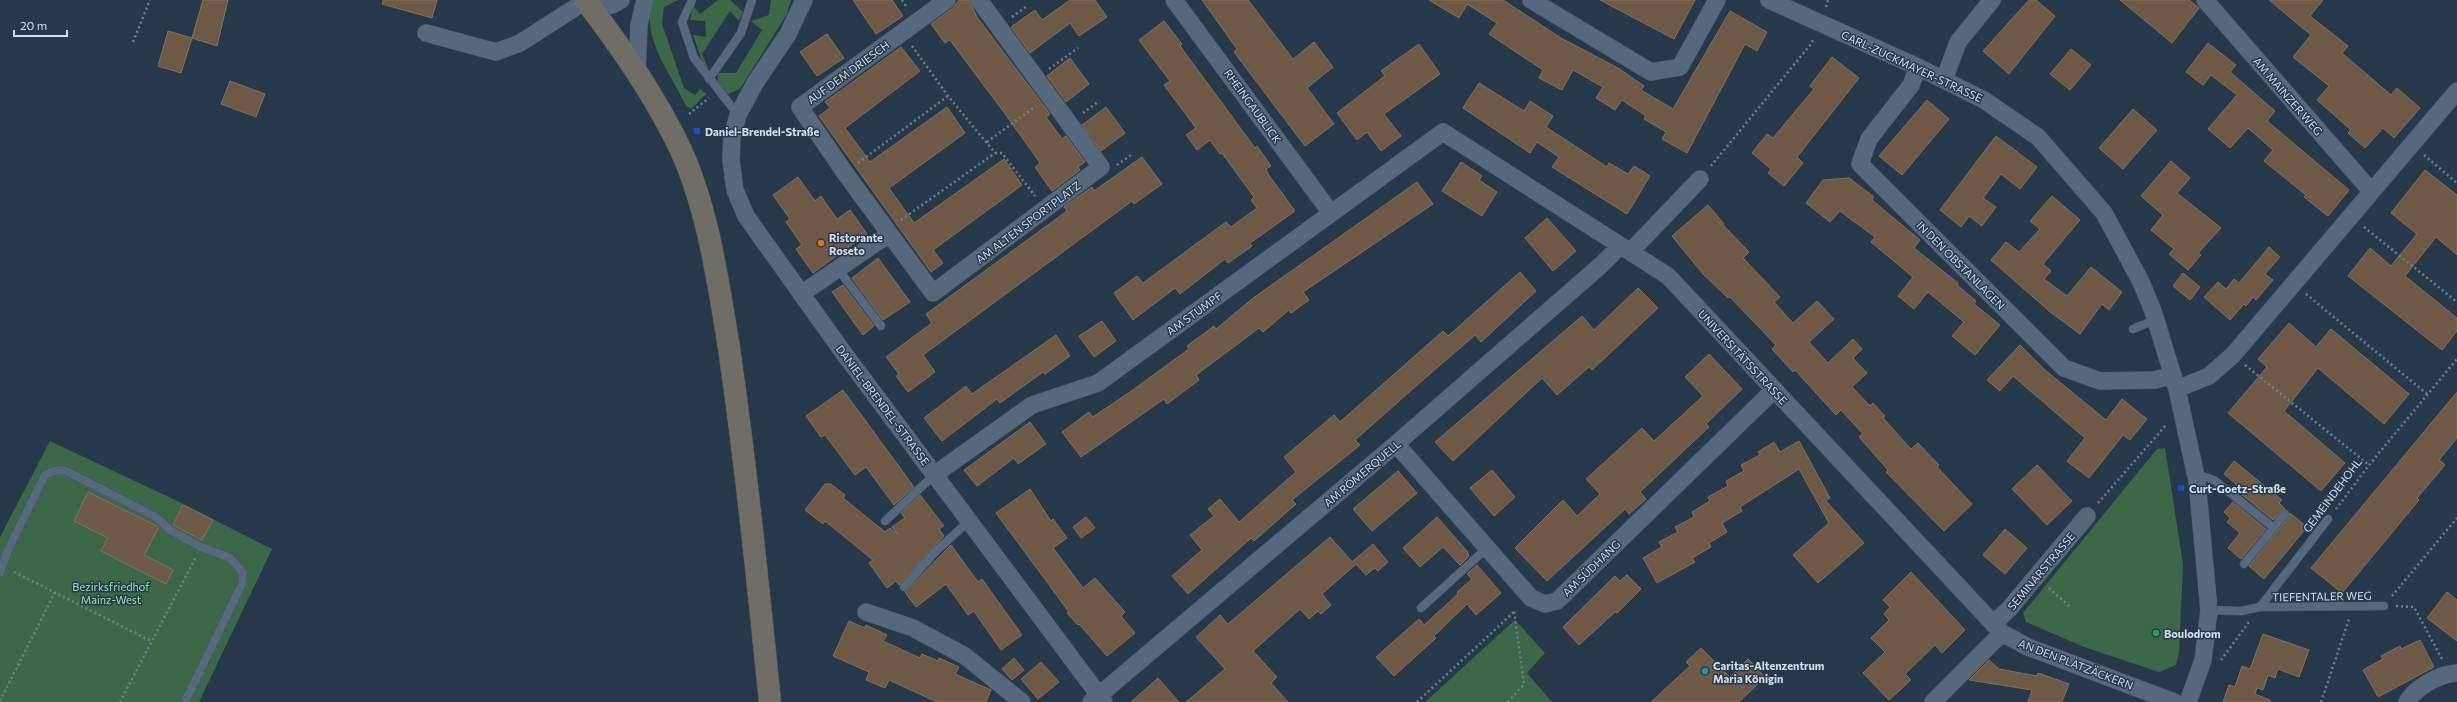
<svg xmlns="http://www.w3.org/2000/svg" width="2457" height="702" viewBox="0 0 2457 702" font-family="Commissioner,sans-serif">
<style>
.green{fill:#3c6749}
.building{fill:#6d5945;stroke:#85715c}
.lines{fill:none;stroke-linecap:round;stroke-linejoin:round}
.lane-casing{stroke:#475464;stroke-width:9}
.street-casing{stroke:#475464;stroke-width:18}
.secondary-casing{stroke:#475464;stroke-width:23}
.path{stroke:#717e8e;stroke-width:2.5;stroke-dasharray:2 3;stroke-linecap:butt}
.lane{stroke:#57687d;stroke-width:8}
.street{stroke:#57687d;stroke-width:17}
.secondary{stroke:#706d66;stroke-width:22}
.transit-dot{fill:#1a4fb4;stroke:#28384b;stroke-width:1.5}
.food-dot{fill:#e8710a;stroke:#28384b;stroke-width:1.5}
.leisure-dot{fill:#2e9e5b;stroke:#28384b;stroke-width:1.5}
.culture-dot{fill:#0f9aa8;stroke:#28384b;stroke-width:1.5}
.labels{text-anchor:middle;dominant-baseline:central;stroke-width:3;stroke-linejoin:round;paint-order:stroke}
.street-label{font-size:11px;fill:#d5deeb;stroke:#28384b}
.poi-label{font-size:11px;font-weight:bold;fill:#d5deeb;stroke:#28384b;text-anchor:start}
.park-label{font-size:11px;fill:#94e7ac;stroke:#28384b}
</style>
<rect width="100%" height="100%" fill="#28384b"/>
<!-- green -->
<path class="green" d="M 652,0 L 678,0 L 664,7 L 662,24 L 684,88 L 695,95 L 700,89 L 706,94 L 691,109 L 686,106 C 670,71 642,42 652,0 Z
M 718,0 L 730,0 L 743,12 L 739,21 L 730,11 L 702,54 L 708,68 L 705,70 L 693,35 L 706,37 L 705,21 L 690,20 L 693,6 L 700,14 Z
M 771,0 L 791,0 L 787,14 L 740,89 L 728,94 L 717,84 L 718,73 L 736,73 L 762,30 L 751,21 L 769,15 Z
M 50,441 L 173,499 L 272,549 L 199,702 L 0,702 L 0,537 Z
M 2165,448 L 2183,564 L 2179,653 L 2176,665 L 2159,672 L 2084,647 L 2026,622 L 2023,613 L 2157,449 Z
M 1515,620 L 1545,653 L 1527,673 L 1552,702 L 1425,702 Z"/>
<!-- building -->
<path class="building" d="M 203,0 L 228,0 L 217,46 L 192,38 Z
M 383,0 L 437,0 L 432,18 L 382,4 Z
M 853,0 L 892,0 L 903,16 L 876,34 Z
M 959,0 L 969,0 L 977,17 L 1050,114 L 1046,117 L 1062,139 L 1066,136 L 1085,162 L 1078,167 L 1080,170 L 1052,191 L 1035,167 L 1040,163 L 1006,115 L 950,40 L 945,43 L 931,24 L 953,8 Z
M 1070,0 L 1095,0 L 1107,17 L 1079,36 L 1070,23 L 1030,53 L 1011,27 L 1035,10 L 1042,20 Z
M 1202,0 L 1248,0 L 1293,59 L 1314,42 L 1333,67 L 1307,88 L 1334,124 L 1305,146 L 1234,52 L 1237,49 Z
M 1429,0 L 1503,0 L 1561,38 L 1618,68 L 1644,86 L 1641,90 L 1673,109 L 1730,11 L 1767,32 L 1757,51 L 1745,44 L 1687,153 L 1662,139 L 1666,132 L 1644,119 L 1646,116 L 1622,100 L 1615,110 L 1596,98 L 1603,87 L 1573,70 L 1562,90 L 1539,78 L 1543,70 L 1489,34 L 1497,23 L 1467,4 L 1459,18 Z
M 1600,0 L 1695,0 L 1674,39 Z
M 2029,0 L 2036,0 L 2055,16 L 2009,74 L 1983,51 Z
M 2120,0 L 2189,0 L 2199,8 L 2172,43 Z
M 2269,0 L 2323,0 L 2310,16 L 2348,46 L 2342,53 L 2391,95 L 2397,88 L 2420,108 L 2394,138 L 2383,128 L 2365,148 L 2348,133 L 2351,130 L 2317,100 L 2329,86 L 2293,57 L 2311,35 Z
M 1164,21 L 1182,44 L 1180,46 L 1255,148 L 1257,146 L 1271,166 L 1266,169 L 1268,174 L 1295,211 L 1250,243 L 1252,246 L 1228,263 L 1225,259 L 1180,294 L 1175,288 L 1133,320 L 1114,293 L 1137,276 L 1143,283 L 1226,222 L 1231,227 L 1257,208 L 1251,200 L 1254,197 L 1222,153 L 1220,154 L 1210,140 L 1197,150 L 1186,135 L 1196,128 L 1164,85 L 1170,81 L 1139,40 Z
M 168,31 L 192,38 L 181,73 L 158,66 Z
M 827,34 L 844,58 L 817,76 L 800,52 Z
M 2208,43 L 2236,65 L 2230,72 L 2275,111 L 2267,121 L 2349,190 L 2328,216 L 2304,197 L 2306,195 L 2264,161 L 2273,150 L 2248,128 L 2230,148 L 2208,129 L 2237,95 L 2211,75 L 2203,85 L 2186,72 Z
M 1419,44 L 1440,74 L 1384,114 L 1401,136 L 1381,151 L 1367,132 L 1357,140 L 1337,113 L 1385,76 L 1381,71 Z
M 901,47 L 920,71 L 845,128 L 870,162 L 947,107 L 965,133 L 889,188 L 914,223 L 1004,159 L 1022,185 L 933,250 L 943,263 L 931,272 L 819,116 L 830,108 L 825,102 Z
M 2071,49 L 2091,65 L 2070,90 L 2050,74 Z
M 1832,57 L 1859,78 L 1797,157 L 1803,163 L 1784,186 L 1768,173 L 1771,169 L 1752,153 L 1767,134 L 1773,138 L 1814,89 L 1810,86 Z
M 1070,58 L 1089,84 L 1066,102 L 1047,76 Z
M 230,81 L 265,94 L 256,117 L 221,104 Z
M 1479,83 L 1524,111 L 1530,101 L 1553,116 L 1546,127 L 1607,167 L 1609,163 L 1628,174 L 1634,166 L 1650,176 L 1627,214 L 1552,167 L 1559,157 L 1537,142 L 1530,153 L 1463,108 Z
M 1927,100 L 1949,119 L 1902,175 L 1879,156 Z
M 1106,107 L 1125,133 L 1101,151 L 1082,125 Z
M 2133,109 L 2157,130 L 2123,169 L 2099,148 Z
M 1996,136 L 2037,167 L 2020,189 L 2001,174 L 1983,198 L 1996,207 L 1982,226 L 1969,216 L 1961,227 L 1940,210 Z
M 1142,157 L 1162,184 L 1134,204 L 1132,201 L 923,355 L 935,372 L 908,392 L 896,376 L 899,374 L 886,357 L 932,323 L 926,314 L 1067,211 L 1064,207 L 1092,187 L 1094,191 Z
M 2171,161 L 2190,178 L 2177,193 L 2221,228 L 2198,253 L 2201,255 L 2188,270 L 2169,254 L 2174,249 L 2151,230 L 2163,215 L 2141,196 Z
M 1461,162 L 1482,176 L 1479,180 L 1497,192 L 1482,216 L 1442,191 Z
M 2425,170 L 2457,195 L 2457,255 L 2436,237 L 2405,276 L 2457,318 L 2457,331 L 2442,350 L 2348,276 L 2370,248 L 2391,266 L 2417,234 L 2391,213 Z
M 798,177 L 815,201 L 821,196 L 837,219 L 850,210 L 867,234 L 813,273 L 796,249 L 802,245 L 786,222 L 790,219 L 773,195 Z
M 1849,178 L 1874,197 L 1872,200 L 1920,240 L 1914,248 L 1958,283 L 1957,285 L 1976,301 L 1974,304 L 2000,325 L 1975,355 L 1952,336 L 1964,322 L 1928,292 L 1914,309 L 1898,296 L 1913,277 L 1871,242 L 1875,237 L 1840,211 L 1830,222 L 1806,203 L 1823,180 Z
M 1417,182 L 1433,204 L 1303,292 L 1309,300 L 1291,313 L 1289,310 L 1263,332 L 1259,328 L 1196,375 L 1199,380 L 1167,404 L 1164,399 L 1081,457 L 1062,432 L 1089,412 L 1093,417 L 1130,392 L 1189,349 L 1187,346 L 1214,326 L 1216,329 L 1252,299 Z
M 2052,196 L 2080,220 L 2043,264 L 2051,271 L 2044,279 L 2067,296 L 2091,267 L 2122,292 L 2109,310 L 2102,304 L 2080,334 L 2049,311 L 1991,260 L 2006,242 L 2019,252 L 2040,229 L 2030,221 Z
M 1708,205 L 1724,224 L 1723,225 L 1749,252 L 1743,258 L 1780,297 L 1774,302 L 1793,323 L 1817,301 L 1834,319 L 1809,342 L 1828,363 L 1853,339 L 1862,349 L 1853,358 L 1867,373 L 1852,387 L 1870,406 L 1873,403 L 1885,416 L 1883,418 L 1911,449 L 1918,443 L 1939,465 L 1937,467 L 1972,504 L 1944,531 L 1886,472 L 1888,470 L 1859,437 L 1863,434 L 1841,410 L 1836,415 L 1795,370 L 1793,372 L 1772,349 L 1776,345 L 1730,297 L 1728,298 L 1703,274 L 1672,236 Z
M 1547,218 L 1576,251 L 1553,271 L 1525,238 Z
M 2269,247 L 2280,257 L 2265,274 L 2273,280 L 2256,300 L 2253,297 L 2246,306 L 2244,304 L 2230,320 L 2204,297 L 2218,282 L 2226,289 L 2234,279 L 2239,283 Z
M 878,258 L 910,302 L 883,320 L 852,278 Z
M 1520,272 L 1536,291 L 1481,342 L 1475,335 L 1424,379 L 1355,440 L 1360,445 L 1292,500 L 1296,504 L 1254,541 L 1251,538 L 1188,594 L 1172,576 L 1202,550 L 1190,535 L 1214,516 L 1208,509 L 1220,499 L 1239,522 L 1296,472 L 1284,457 L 1334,415 L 1340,422 L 1443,331 L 1448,336 Z
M 2183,273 L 2200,287 L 2190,300 L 2173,286 Z
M 843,285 L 874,326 L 863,335 L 832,292 Z
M 1638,288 L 1658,308 L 1592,370 L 1589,367 L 1557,395 L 1542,378 L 1453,461 L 1435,442 L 1582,316 L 1594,330 Z
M 1102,321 L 1116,341 L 1094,357 L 1079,336 Z
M 2289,323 L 2316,347 L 2331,329 L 2409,394 L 2384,424 L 2318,368 L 2284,411 L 2345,463 L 2321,491 L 2228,413 L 2267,367 L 2258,359 Z
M 1056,335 L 1070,356 L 1045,374 L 1043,372 L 1000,403 L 997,399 L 942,441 L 924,418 L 966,386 L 972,394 Z
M 2020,345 L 2045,370 L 2106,420 L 2122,399 L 2147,419 L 2130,440 L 2123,435 L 2089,478 L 2067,461 L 2085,438 L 2013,376 L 2000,391 L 1987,380 Z
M 1709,354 L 1742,389 L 1706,424 L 1709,427 L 1640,492 L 1646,499 L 1629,514 L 1625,509 L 1547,581 L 1515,548 L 1563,500 L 1577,516 L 1600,494 L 1586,479 L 1642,428 L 1654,441 L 1703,396 L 1685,377 Z
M 843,390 L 914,487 L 894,505 L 866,467 L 855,475 L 825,435 L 821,437 L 806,416 Z
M 2457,392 L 2457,438 L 2439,460 L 2445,465 L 2417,498 L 2419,500 L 2342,593 L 2311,568 Z
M 1030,422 L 1046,444 L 1018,464 L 1014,458 L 977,486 L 964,470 Z
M 1799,441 L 1830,498 L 1826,501 L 1864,543 L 1818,583 L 1793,555 L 1829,523 L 1799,469 L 1740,507 L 1742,511 L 1722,523 L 1727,532 L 1709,543 L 1711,547 L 1692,558 L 1695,562 L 1657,583 L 1643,558 L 1662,547 L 1659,542 L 1678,532 L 1675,527 L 1694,517 L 1692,512 L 1710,501 L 1708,497 L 1728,486 L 1726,481 L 1744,471 L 1741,465 L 1760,455 L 1758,452 L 1774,442 L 1780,452 Z
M 2234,461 L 2282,500 L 2279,503 L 2285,509 L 2273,520 L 2240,493 L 2243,490 L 2224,474 Z
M 2037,465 L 2072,501 L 2047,525 L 2012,489 Z
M 1492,470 L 1515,497 L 1494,516 L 1470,488 Z
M 1398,471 L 1417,493 L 1372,531 L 1353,509 Z
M 825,484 L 831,484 L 845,495 L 843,498 L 885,532 L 890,528 L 899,535 L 892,527 L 905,518 L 901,513 L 920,495 L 944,526 L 939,529 L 944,536 L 899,585 L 896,581 L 887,588 L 869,563 L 873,560 L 825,521 L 823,524 L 805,510 Z
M 1030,489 L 1051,521 L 1053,519 L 1067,538 L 1053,548 L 1083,588 L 1095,578 L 1125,612 L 1121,616 L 1135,633 L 1107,656 L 1079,624 L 1078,625 L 1067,613 L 1069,612 L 996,513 Z
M 88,492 L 159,527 L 144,555 L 173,570 L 166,584 L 101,551 L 108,538 L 74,521 Z
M 2233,502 L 2266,529 L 2241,559 L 2228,548 L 2240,533 L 2227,522 L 2230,518 L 2224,512 Z
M 183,505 L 213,520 L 202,540 L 173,525 Z
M 2290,513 L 2307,527 L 2264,579 L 2249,566 L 2289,517 Z
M 1086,517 L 1095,528 L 1081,538 L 1073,527 Z
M 1437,517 L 1467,551 L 1469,556 L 1460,565 L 1443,547 L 1420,567 L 1403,548 Z
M 2005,529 L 2027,548 L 2005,574 L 1983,555 Z
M 1330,537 L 1355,565 L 1322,594 L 1331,605 L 1321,614 L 1318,611 L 1309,619 L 1300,609 L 1253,651 L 1277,677 L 1271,683 L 1288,702 L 1186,702 L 1225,669 L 1196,637 L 1220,615 L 1228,624 Z
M 1373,544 L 1388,562 L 1378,571 L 1375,568 L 1366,575 L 1353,561 Z
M 951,545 L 978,582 L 982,579 L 1022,635 L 1001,650 L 974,611 L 968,615 L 946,584 L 916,607 L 905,592 Z
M 1477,565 L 1501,593 L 1476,615 L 1467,604 L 1434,636 L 1436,638 L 1394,676 L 1376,657 L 1419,619 L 1424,625 L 1458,594 L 1457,592 L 1472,579 L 1467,574 Z
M 1911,572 L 1965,630 L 1942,653 L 1935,645 L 1905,674 L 1911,680 L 1889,700 L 1863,673 L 1885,652 L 1871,638 L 1889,620 L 1884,614 L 1890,607 L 1883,600 Z
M 1627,575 L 1641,589 L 1617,613 L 1615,612 L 1579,645 L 1563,627 L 1615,576 L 1620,581 Z
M 2447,592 L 2457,600 L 2457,641 L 2427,618 Z
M 849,621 L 865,628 L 866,625 L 887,635 L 883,641 L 920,658 L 922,654 L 938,661 L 939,658 L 959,667 L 955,674 L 991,690 L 986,702 L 937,702 L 889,680 L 885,688 L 866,680 L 869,672 L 833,656 Z
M 2263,634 L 2309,650 L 2299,677 L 2278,669 L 2275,678 L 2268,675 L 2263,690 L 2257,688 L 2255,694 L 2270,700 L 2270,702 L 2223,702 L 2229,685 L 2235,687 L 2242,666 L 2250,669 Z
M 2420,640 L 2434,667 L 2378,697 L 2363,670 L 2383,659 L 2381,656 L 2400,646 L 2401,649 Z
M 1701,648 L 1730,677 L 1748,659 L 1765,677 L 1739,702 L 1651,702 L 1690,666 L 1686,662 Z
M 1014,658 L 1024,670 L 1012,680 L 1002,669 Z
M 1989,660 L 1999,669 L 2037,676 L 2038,673 L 2069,684 L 2062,702 L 2028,702 L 2032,690 L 1969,680 Z
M 1041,662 L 1059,682 L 1038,699 L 1021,679 Z
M 1158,678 L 1179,702 L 1131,702 Z"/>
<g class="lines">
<defs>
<path id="lane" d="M 692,0 L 682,22 L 694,58 L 738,115
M 709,79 L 741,33 L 752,0
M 838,269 L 881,326
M 2133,329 L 2155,320
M 2196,474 L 2214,480 L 2274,528
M 885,521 L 934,475
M 2244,564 L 2285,514
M 0,573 L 7,552 L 45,475 L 53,471 L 64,470 L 156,517 L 170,530 L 201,547 L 230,558 L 243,573 L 242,584 L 185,702
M 904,587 L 935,552 L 969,521
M 2260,607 L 2328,519
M 1421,608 L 1487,548
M 2209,610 L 2241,611 L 2260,607 L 2384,606"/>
<path id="street" d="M 804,0 L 788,34 L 755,83 L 738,115 L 732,137 L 731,160 L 735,190 L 746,216 L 840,348 L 1104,702
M 947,0 L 800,107 L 845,173 L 933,293 L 1101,167 L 979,0
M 1174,0 L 1331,213
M 1531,0 L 1651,72 L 1680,67 L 1717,0
M 1769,0 L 1918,67 L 1984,100 L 2038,137 L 2104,213 L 2141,282 L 2153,311 L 2177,389 L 2197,481 L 2209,610 L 2203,660 L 2188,702
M 2205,0 L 2371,191
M 586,1 C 598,6 610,9 621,0
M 426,33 L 496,52 L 520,43 L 587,0
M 1918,67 L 1911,85 L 1869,139 L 1860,164 L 2064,368 L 2100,381 L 2155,380 L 2173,375
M 637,72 L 639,25 L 645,0
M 1944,80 L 1958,42 L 1992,0
M 1631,251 L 1700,179
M 801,294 L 889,234
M 2177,389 L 2209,376 L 2233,355 L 2457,91
M 1396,444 L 1531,598 L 1545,604 L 1557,601 L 1774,390
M 934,475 L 1032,405 L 1098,383 L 1443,132 L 1668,276 L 2002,633 L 2028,647 L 2174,702
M 866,612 L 913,628 L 965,656 L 1022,702
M 1993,624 L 2009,609 L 2087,516
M 1091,702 L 1396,444 L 1600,266 L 1620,246
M 1933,702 L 2002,633
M 2407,702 C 2416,687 2439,674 2457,673"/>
<path id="secondary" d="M 585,0 C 619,44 651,90 676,140 C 707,201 718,281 729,348 C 746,466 758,584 770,702"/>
</defs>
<!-- lane casing -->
<use href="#lane" class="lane-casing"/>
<!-- street casing -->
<use href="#street" class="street-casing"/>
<!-- secondary casing -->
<use href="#secondary" class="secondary-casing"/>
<!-- path -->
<path class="path" d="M 902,0 L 907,8
M 1826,7 L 1828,0
M 1012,17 L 1027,6
M 133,42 L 150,0
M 912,46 L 948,96 L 995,153
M 1049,69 L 1078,48
M 1083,113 L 1098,102
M 689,114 L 709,98
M 987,142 L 1036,106
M 995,153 L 1002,153 L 1035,196
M 2424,155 L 2457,183
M 858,163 L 948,96
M 1117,165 L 1131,155
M 1711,166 L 1811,44 L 1814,38
M 901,220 L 995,153
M 2364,227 L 2457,302
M 2306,294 L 2427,394
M 2245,365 L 2369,465
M 2098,503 L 2167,424
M 2336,509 L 2369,465 L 2457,359
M 14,572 L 151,641
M 2049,588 L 2069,606
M 2392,596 L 2457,518
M 2396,606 L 2414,607 L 2442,659
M 2221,660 L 2249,622
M 0,701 L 55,592
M 120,702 L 196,557
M 1417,702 L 1514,612
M 1508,702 L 1524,684 L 1514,611
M 2321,702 L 2349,619"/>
<!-- lane -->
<use href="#lane" class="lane"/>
<!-- street -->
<use href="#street" class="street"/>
<!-- secondary -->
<use href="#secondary" class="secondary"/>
</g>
<!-- markers -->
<g class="transit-dot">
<rect x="693" y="127" width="8" height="8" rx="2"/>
<rect x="2177" y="484" width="8" height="8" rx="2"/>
</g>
<circle class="food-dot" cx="821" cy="243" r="4"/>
<circle class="leisure-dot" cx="2156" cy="633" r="4"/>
<circle class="culture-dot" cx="1705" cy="671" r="4"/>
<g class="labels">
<!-- street labels -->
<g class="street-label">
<text transform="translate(1912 66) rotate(25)">CARL-ZUCKMAYER-STRASSE</text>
<text transform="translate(848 72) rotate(-36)">AUF DEM DRIESCH</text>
<text transform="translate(2288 96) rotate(49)">AM MAINZER WEG</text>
<text transform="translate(1253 106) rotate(54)">RHEINGAUBLICK</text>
<text transform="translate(1028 222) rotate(-37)">AM ALTEN SPORTPLATZ</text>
<text transform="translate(1961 265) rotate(45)">IN DEN OBSTANLAGEN</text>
<text transform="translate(1194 313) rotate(-36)">AM STUMPF</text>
<text transform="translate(1743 357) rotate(47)">UNIVERSITÄTSSTRASSE</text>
<text transform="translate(883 405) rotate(53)">DANIEL-BRENDEL-STRASSE</text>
<text transform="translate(1362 473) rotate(-40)">AM RÖMERQUELL</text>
<text transform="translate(2332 495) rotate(-53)">GEMEINDEHOHL</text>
<text transform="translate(1591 568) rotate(-44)">AM SÜDHANG</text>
<text transform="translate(2041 571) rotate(-50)">SEMINARSTRASSE</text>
<text transform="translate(2322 596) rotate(-1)">TIEFENTALER WEG</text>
<text transform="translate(2076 664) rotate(21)">AN DEN PLATZÄCKERN</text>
</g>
<!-- poi labels -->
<g class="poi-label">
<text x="705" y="131">Daniel-Brendel-Straße</text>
<text x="829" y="237">Ristorante<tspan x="829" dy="13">Roseto</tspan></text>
<text x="2189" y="488">Curt-Goetz-Straße</text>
<text x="2164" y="633">Boulodrom</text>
<text x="1713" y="665">Caritas-Altenzentrum<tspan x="1713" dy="13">Maria Königin</tspan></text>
</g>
<!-- park labels -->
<g class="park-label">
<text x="111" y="586">Bezirksfriedhof<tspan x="111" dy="13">Mainz-West</tspan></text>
</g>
</g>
<!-- scale -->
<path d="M14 30v6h53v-6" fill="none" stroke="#d5deeb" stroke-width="2"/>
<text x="20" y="30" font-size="12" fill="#d5deeb" stroke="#28384b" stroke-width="3" paint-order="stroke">20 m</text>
</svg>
